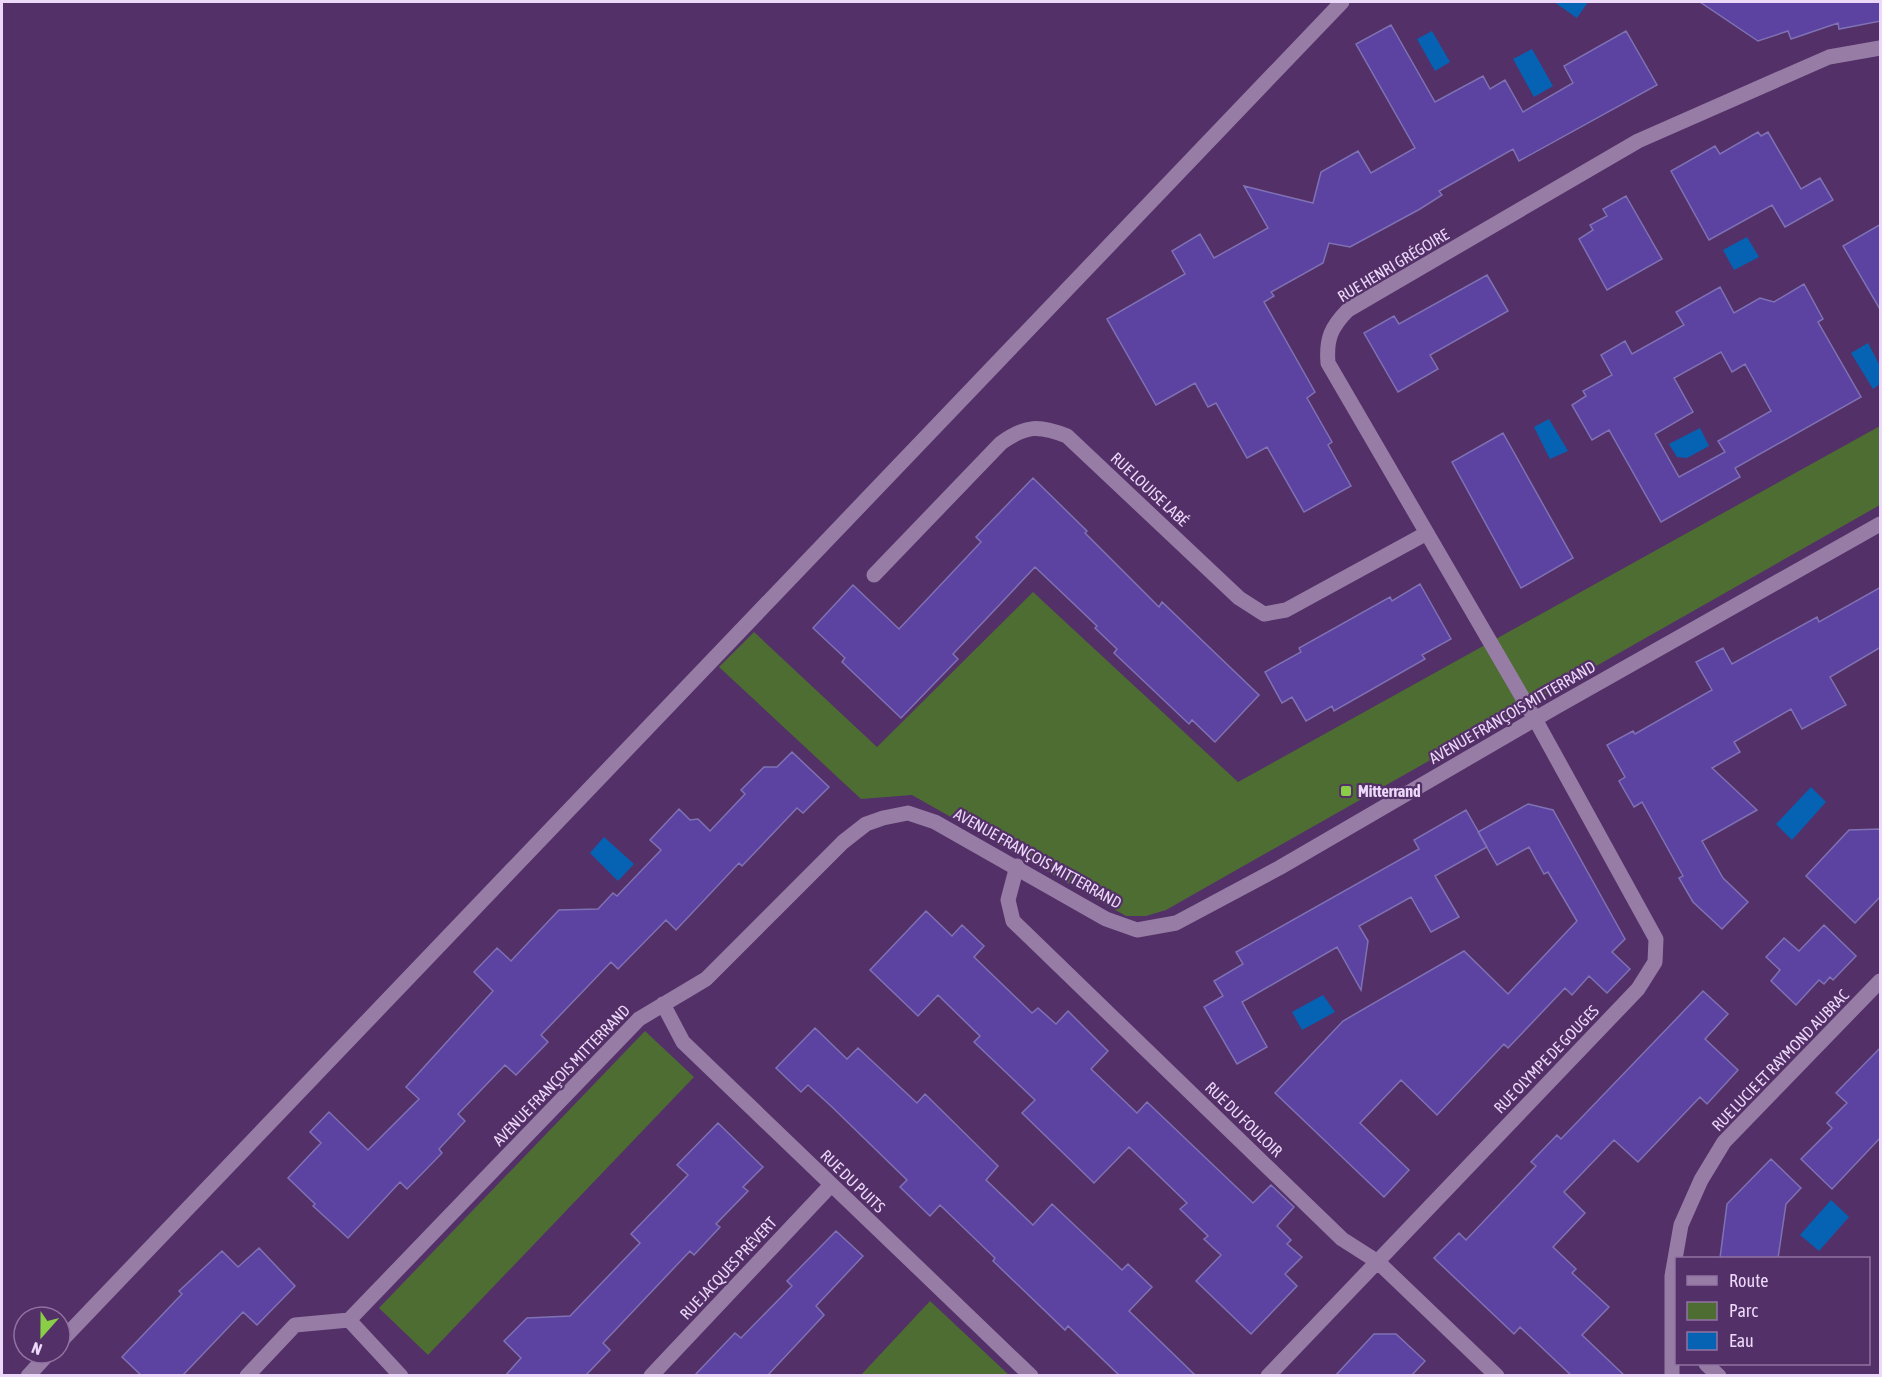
<svg xmlns="http://www.w3.org/2000/svg" width="1882" height="1377" viewBox="0 0 1882 1377" font-family="'Asap Condensed',sans-serif">
<style>
.green{fill:#4d6d32}
.water{fill:#0663b3}
.building{fill:#5c42a1;stroke:#7f72b4;stroke-width:1.5;fill-rule:evenodd}
.lines{fill:none;stroke-linecap:round;stroke-linejoin:round}
.minor{stroke:#977da6;stroke-width:15}
.poi-dot{fill:#8ace48;stroke:#543068;stroke-width:2}
.labels{text-anchor:middle;dominant-baseline:central;stroke-width:4.5;stroke-linejoin:round;paint-order:stroke}
.street-label{font-size:16px;fill:#ecd8f9;stroke:#543068}
.poi-label{font-size:16px;font-weight:bold;fill:#ecd8f9;stroke:#543068;text-anchor:start}
</style>
<rect width="100%" height="100%" fill="#543068"/>
<!-- green -->
<path class="green" d="M 1880,426 L 1880,505 L 1166,910 L 1146,916 L 1126,916 L 912,795 L 861,799 L 719,667 L 754,632 L 877,747 L 1033,592 L 1238,782 Z
M 645,1031 L 694,1077 L 428,1355 L 379,1308 Z
M 930,1301 L 1009,1375 L 861,1375 Z"/>
<!-- water -->
<path class="water" d="M 1554,2 L 1588,2 L 1577,18 Z
M 1432,31 L 1450,62 L 1435,71 L 1417,39 Z
M 1532,49 L 1553,86 L 1534,97 L 1513,59 Z
M 1747,237 L 1759,257 L 1734,270 L 1723,250 Z
M 1868,343 L 1880,366 L 1880,384 L 1873,389 L 1851,353 Z
M 1549,419 L 1568,451 L 1550,459 L 1534,427 Z
M 1700,428 L 1709,446 L 1687,458 L 1677,457 L 1669,444 Z
M 1811,787 L 1826,802 L 1792,840 L 1776,824 Z
M 604,837 L 634,864 L 618,881 L 590,853 Z
M 1323,995 L 1335,1012 L 1302,1030 L 1292,1012 Z
M 1831,1200 L 1849,1217 L 1819,1251 L 1800,1235 Z"/>
<!-- building -->
<path class="building" d="M 1700,2 L 1881,2 L 1881,21 L 1839,29 L 1838,23 L 1791,39 L 1788,31 L 1758,41 Z
M 1391,25 L 1435,102 L 1483,76 L 1490,89 L 1505,80 L 1523,112 L 1573,83 L 1564,66 L 1626,31 L 1657,85 L 1519,161 L 1513,149 L 1439,191 L 1442,195 L 1420,209 L 1350,247 L 1329,243 L 1323,263 L 1271,292 L 1274,296 L 1264,302 L 1315,392 L 1307,398 L 1332,442 L 1328,445 L 1351,486 L 1304,512 L 1267,447 L 1247,458 L 1216,403 L 1208,407 L 1195,383 L 1156,405 L 1107,319 L 1185,274 L 1172,251 L 1200,234 L 1214,258 L 1268,228 L 1244,186 L 1313,203 L 1321,172 L 1358,151 L 1371,173 L 1415,148 L 1356,44 Z
M 1758,132 L 1761,136 L 1768,132 L 1801,189 L 1820,178 L 1833,200 L 1785,227 L 1772,205 L 1709,240 L 1671,171 L 1715,146 L 1720,154 Z
M 1626,196 L 1662,259 L 1607,290 L 1579,239 L 1593,230 L 1590,225 L 1607,216 L 1603,209 Z
M 1881,224 L 1881,311 L 1843,246 Z
M 1487,275 L 1508,311 L 1430,355 L 1438,369 L 1398,392 L 1364,333 L 1394,316 L 1399,324 Z
M 1804,284 L 1823,319 L 1818,322 L 1861,397 L 1735,468 L 1740,477 L 1661,522 L 1609,430 L 1592,440 L 1572,405 L 1586,396 L 1583,391 L 1612,375 L 1601,355 L 1625,341 L 1632,354 L 1684,325 L 1676,312 L 1720,287 L 1734,313 L 1760,298 L 1774,302 ZM 1721,352 L 1732,372 L 1745,364 L 1771,411 L 1718,441 L 1725,452 L 1679,477 L 1655,434 L 1693,412 L 1674,378 Z
M 1503,433 L 1573,558 L 1521,588 L 1452,462 Z
M 1033,478 L 1087,531 L 1085,533 L 1159,607 L 1162,602 L 1259,695 L 1215,742 L 1192,720 L 1189,724 L 1114,653 L 1117,649 L 1095,628 L 1097,626 L 1035,567 L 953,654 L 958,659 L 901,718 L 842,662 L 845,658 L 813,628 L 853,585 L 899,629 L 981,542 L 976,537 Z
M 1420,584 L 1451,639 L 1422,655 L 1425,659 L 1334,711 L 1332,706 L 1306,721 L 1292,697 L 1282,703 L 1265,672 L 1301,652 L 1299,648 L 1390,597 L 1392,601 Z
M 1881,587 L 1881,647 L 1830,677 L 1846,705 L 1802,729 L 1791,709 L 1734,742 L 1740,752 L 1712,768 L 1757,810 L 1702,841 L 1723,878 L 1748,902 L 1722,929 L 1693,902 L 1679,878 L 1683,876 L 1642,802 L 1634,807 L 1619,781 L 1625,777 L 1607,745 L 1633,731 L 1635,734 L 1712,690 L 1696,662 L 1723,648 L 1732,664 L 1817,617 L 1819,622 Z
M 792,752 L 829,787 L 803,813 L 797,808 L 742,866 L 739,863 L 676,930 L 666,920 L 618,969 L 611,962 L 541,1035 L 548,1042 L 516,1075 L 505,1065 L 458,1114 L 465,1121 L 439,1149 L 442,1153 L 407,1189 L 400,1182 L 348,1238 L 313,1206 L 315,1204 L 288,1178 L 321,1143 L 310,1132 L 329,1112 L 368,1150 L 419,1099 L 406,1087 L 493,991 L 474,972 L 497,948 L 511,961 L 559,910 L 598,909 L 613,893 L 617,896 L 661,850 L 650,840 L 679,809 L 690,820 L 698,819 L 710,831 L 745,794 L 741,790 L 764,767 L 777,767 Z
M 1528,804 L 1553,810 L 1625,939 L 1612,952 L 1630,969 L 1607,993 L 1589,976 L 1572,995 L 1565,988 L 1508,1048 L 1504,1044 L 1437,1115 L 1401,1080 L 1360,1123 L 1409,1170 L 1384,1197 L 1275,1093 L 1343,1021 L 1464,951 L 1508,994 L 1577,921 L 1548,872 L 1544,874 L 1529,847 L 1497,865 L 1478,832 Z
M 1466,810 L 1487,847 L 1435,876 L 1459,917 L 1431,932 L 1411,897 L 1359,926 L 1368,941 L 1361,990 L 1337,947 L 1242,1002 L 1267,1047 L 1237,1064 L 1204,1007 L 1223,996 L 1214,981 L 1243,964 L 1236,952 L 1419,849 L 1414,840 Z
M 1881,829 L 1881,896 L 1855,923 L 1806,876 L 1849,830 Z
M 926,911 L 952,936 L 962,925 L 984,946 L 974,957 L 1032,1013 L 1038,1008 L 1056,1024 L 1068,1011 L 1108,1051 L 1091,1069 L 1137,1113 L 1147,1102 L 1253,1203 L 1271,1185 L 1294,1207 L 1277,1226 L 1291,1240 L 1287,1244 L 1302,1257 L 1285,1274 L 1297,1286 L 1251,1334 L 1196,1281 L 1221,1255 L 1204,1239 L 1208,1236 L 1180,1209 L 1187,1203 L 1129,1147 L 1094,1183 L 1022,1113 L 1035,1100 L 974,1042 L 980,1036 L 938,995 L 918,1016 L 870,970 Z
M 1824,925 L 1856,956 L 1833,980 L 1830,977 L 1824,984 L 1819,980 L 1796,1005 L 1771,981 L 1780,970 L 1766,957 L 1784,938 L 1799,951 Z
M 1703,991 L 1728,1014 L 1705,1039 L 1738,1070 L 1707,1104 L 1700,1097 L 1638,1162 L 1614,1140 L 1564,1192 L 1585,1213 L 1553,1247 L 1576,1269 L 1572,1273 L 1609,1307 L 1582,1335 L 1625,1376 L 1572,1376 L 1520,1327 L 1514,1334 L 1434,1258 L 1459,1233 L 1466,1240 L 1536,1166 L 1531,1162 L 1557,1135 L 1561,1139 Z
M 815,1028 L 847,1059 L 858,1048 L 917,1103 L 925,1094 L 998,1166 L 986,1180 L 1033,1225 L 1052,1204 L 1122,1270 L 1128,1264 L 1152,1287 L 1129,1311 L 1196,1376 L 1120,1376 L 1068,1326 L 1065,1330 L 993,1261 L 995,1258 L 940,1205 L 930,1216 L 900,1187 L 907,1180 L 831,1106 L 808,1085 L 801,1092 L 776,1068 Z
M 1881,1047 L 1881,1137 L 1832,1189 L 1801,1159 L 1832,1128 L 1827,1123 L 1847,1103 L 1836,1093 Z
M 718,1123 L 763,1167 L 743,1187 L 748,1191 L 716,1224 L 720,1227 L 694,1255 L 690,1251 L 603,1343 L 610,1350 L 585,1376 L 505,1376 L 521,1358 L 504,1341 L 527,1318 L 570,1316 L 640,1243 L 631,1234 L 688,1175 L 677,1165 Z
M 1771,1159 L 1801,1188 L 1786,1204 L 1778,1258 L 1720,1258 L 1727,1204 Z
M 836,1231 L 863,1256 L 816,1306 L 824,1315 L 767,1376 L 694,1376 L 735,1333 L 741,1338 L 792,1286 L 787,1281 Z
M 259,1248 L 295,1286 L 257,1325 L 243,1312 L 182,1376 L 142,1376 L 122,1357 L 182,1294 L 179,1291 L 222,1251 L 238,1267 Z
M 1374,1334 L 1396,1334 L 1425,1361 L 1411,1376 L 1335,1376 Z"/>
<g class="lines">
<!-- minor -->
<path class="minor" d="M 874,575 L 1001,443 C 1026,425 1039,425 1067,436 L 1239,598 L 1264,614 L 1286,610 L 1427,533
M 1017,866 L 1008,900 L 1013,921 L 1342,1239 L 1378,1262 L 1497,1376
M 663,1004 L 683,1042 L 1031,1376
M 349,1320 L 639,1019 L 706,979 L 843,842 L 866,824 L 883,818 L 908,813 L 935,822 L 1106,919 L 1137,930 L 1176,923 L 1279,868 L 1554,708 L 1880,524
M 349,1320 L 401,1376
M 60,1342 L 1342,2
M 1706,1364 L 1719,1376
M 28,1376 L 49,1353
M 247,1376 L 295,1325 L 349,1320
M 651,1376 L 831,1185
M 1268,1376 L 1638,989 L 1655,962 L 1656,939 L 1535,719 L 1328,363 C 1326,339 1331,327 1348,310 L 1638,141 L 1829,57 L 1880,48
M 1672,1376 L 1672,1276 L 1681,1225 L 1701,1180 L 1724,1142 L 1880,981"/>
</g>
<!-- markers -->
<rect class="poi-dot" x="1340" y="785" width="12" height="12" rx="3"/>
<g class="labels">
<!-- street labels -->
<g class="street-label">
<text transform="translate(1393 265) rotate(-31)">RUE HENRI GRÉGOIRE</text>
<text transform="translate(1150 489) rotate(43)">RUE LOUISE LABÉ</text>
<text transform="translate(1512 712) rotate(-30)">AVENUE FRANÇOIS MITTERRAND</text>
<text transform="translate(1038 858) rotate(29)">AVENUE FRANÇOIS MITTERRAND</text>
<text transform="translate(1546 1059) rotate(-46)">RUE OLYMPE DE GOUGES</text>
<text transform="translate(1780 1060) rotate(-46)">RUE LUCIE ET RAYMOND AUBRAC</text>
<text transform="translate(561 1075) rotate(-46)">AVENUE FRANÇOIS MITTERRAND</text>
<text transform="translate(1244 1119) rotate(44)">RUE DU FOULOIR</text>
<text transform="translate(853 1181) rotate(44)">RUE DU PUITS</text>
<text transform="translate(728 1268) rotate(-47)">RUE JACQUES PRÉVERT</text>
</g>
<!-- poi labels -->
<g class="poi-label">
<text x="1358" y="791">Mitterrand</text>
</g>
</g>
<!-- border -->
<rect width="1882" height="1377" fill="none" stroke="#ecd8f9" stroke-width="6"/>
<!-- legend -->
<rect x="1675" y="1257" width="195" height="108" fill="#543068" stroke="#9173a2" stroke-width="1.5"/>
<rect x="1687" y="1276" width="30" height="9" fill="#977da6" stroke="#9173a2" stroke-width="1.5"/>
<text x="1729" y="1287" font-size="18" fill="#ecd8f9">Route</text>
<rect x="1687" y="1302" width="30" height="18" fill="#4d6d32" stroke="#9173a2" stroke-width="1.5"/>
<text x="1729" y="1317" font-size="18" fill="#ecd8f9">Parc</text>
<rect x="1687" y="1332" width="30" height="18" fill="#0663b3" stroke="#9173a2" stroke-width="1.5"/>
<text x="1729" y="1347" font-size="18" fill="#ecd8f9">Eau</text>
<!-- north arrow -->
<g transform="translate(42 1335) rotate(201)"><circle r="28" fill="#543068" stroke="#9173a2" stroke-width="1.5"/>
<path d="M0-4.5L10 22L0 15L-10 22Z" fill="#8ace48"/>
<text y="-9" font-size="16" font-weight="bold" text-anchor="middle" fill="#ecd8f9">N</text>
</g>
</svg>
